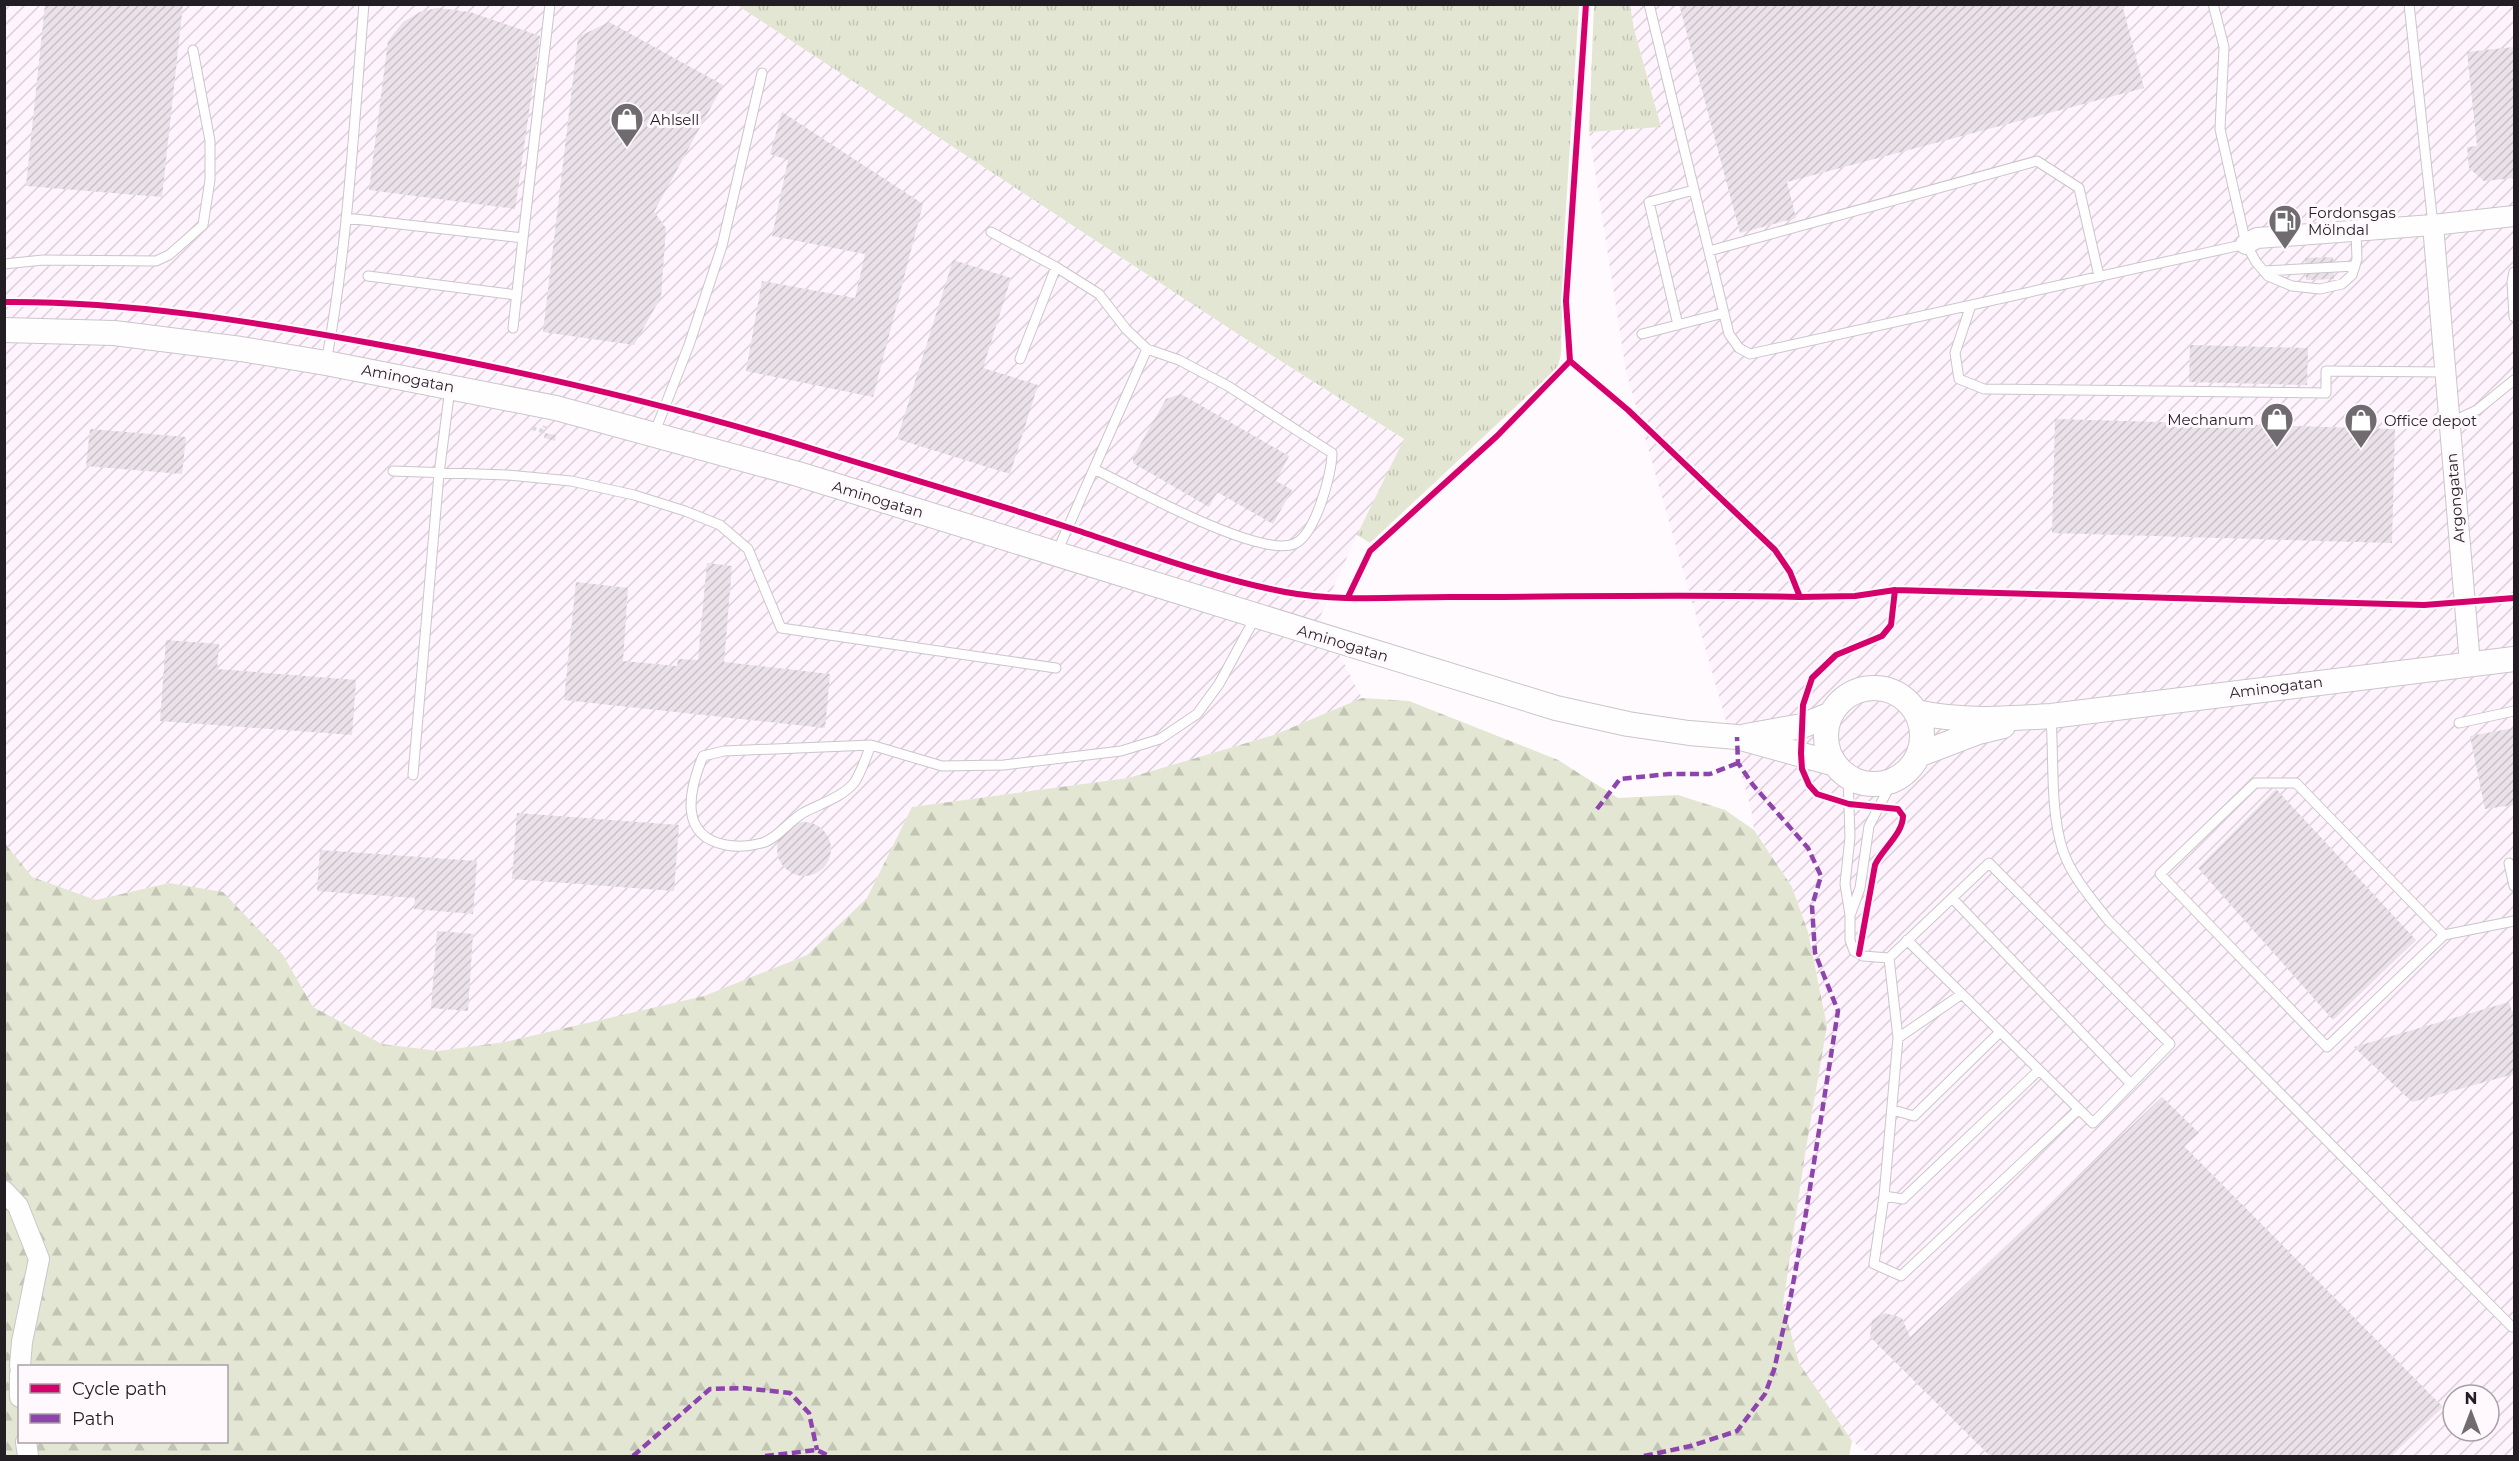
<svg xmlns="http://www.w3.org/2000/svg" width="2519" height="1461" viewBox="0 0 2519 1461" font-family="Montserrat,sans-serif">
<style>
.industrial{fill:url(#industrial-furrows);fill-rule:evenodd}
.grass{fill:url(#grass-tufts)}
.forest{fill:url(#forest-firs);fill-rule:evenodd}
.building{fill:url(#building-hatch)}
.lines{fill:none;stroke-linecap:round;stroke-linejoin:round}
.service-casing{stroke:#cac6c9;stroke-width:11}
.minor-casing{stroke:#cac6c9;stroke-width:22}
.tertiary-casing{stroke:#cac6c9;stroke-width:26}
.path{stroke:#dadada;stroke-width:4;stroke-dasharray:4.5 3;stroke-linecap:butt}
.service{stroke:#fffeff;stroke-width:9}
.minor{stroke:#fffeff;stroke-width:20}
.tertiary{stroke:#fffeff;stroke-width:24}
.quiet{stroke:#8e44ad;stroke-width:4.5;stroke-dasharray:9 4.5;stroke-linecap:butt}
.cycleway-casing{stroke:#fff9fe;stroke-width:10}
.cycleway{stroke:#d6006c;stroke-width:6}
.labels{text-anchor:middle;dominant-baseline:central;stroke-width:6;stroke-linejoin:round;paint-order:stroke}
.poi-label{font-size:15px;fill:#231e23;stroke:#fff9fe;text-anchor:start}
.street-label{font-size:15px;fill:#231e23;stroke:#fff9fe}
</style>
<defs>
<pattern id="industrial-furrows" width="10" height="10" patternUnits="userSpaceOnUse" patternTransform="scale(1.5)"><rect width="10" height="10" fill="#fff3fe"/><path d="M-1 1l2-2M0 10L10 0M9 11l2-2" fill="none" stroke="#dad0d9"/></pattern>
<pattern id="grass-tufts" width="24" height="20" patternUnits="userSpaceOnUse" patternTransform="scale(1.5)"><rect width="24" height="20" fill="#e2e6d2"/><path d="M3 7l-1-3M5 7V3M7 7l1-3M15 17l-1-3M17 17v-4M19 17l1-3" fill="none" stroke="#c2c5b4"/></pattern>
<pattern id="forest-firs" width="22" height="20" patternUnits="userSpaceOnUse" patternTransform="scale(1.5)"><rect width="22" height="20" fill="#e2e6d2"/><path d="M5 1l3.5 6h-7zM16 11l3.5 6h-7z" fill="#c2c5b4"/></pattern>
<pattern id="building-hatch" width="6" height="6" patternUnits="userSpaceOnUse" patternTransform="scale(1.5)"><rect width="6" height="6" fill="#eae1e9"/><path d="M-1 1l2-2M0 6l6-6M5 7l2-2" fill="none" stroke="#c8c1c8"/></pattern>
</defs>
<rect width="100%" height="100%" fill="#fefafd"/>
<!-- industrial -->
<path class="industrial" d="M 5,5 L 737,5 L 1241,336 L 1405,440 L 1357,535 L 1320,617 L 1362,698 L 1274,735 L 1128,778 L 912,807 L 867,898 L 807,955 L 704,996 L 505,1042 L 438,1051 L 382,1044 L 313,1007 L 283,955 L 169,883 L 96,900 L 31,877 L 5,842 Z
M 1630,5 L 2514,5 L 2514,1456 L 1872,1456 L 1852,1441 L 1799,1363 L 1783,1304 L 1805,1154 L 1827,1026 L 1808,932 L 1792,887 L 1754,830 L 1751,808 L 1626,371 L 1589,132 L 1661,126 L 1634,29 ZM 2453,1395 L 2489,1395 L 2489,1431 L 2453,1431 Z"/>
<!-- grass -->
<path class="grass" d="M 737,5 L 1579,5 L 1564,238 L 1561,353 L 1558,367 L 1370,543 L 1357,535 L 1404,439 L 1241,336 Z
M 1594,5 L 1630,5 L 1634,29 L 1661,127 L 1589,132 Z"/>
<!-- forest -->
<path class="forest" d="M 1362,698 L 1409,701 L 1558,760 L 1618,798 L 1678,795 L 1725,810 L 1754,830 L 1792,887 L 1808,932 L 1827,1026 L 1805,1154 L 1783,1304 L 1799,1363 L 1852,1441 L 1849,1456 L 5,1456 L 4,842 L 32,877 L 96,900 L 169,883 L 223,892 L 283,955 L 313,1007 L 382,1044 L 438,1051 L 505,1042 L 704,996 L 807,955 L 867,898 L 912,807 L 1128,778 L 1274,735 ZM 20,1366 L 226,1366 L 226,1442 L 20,1442 Z"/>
<!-- building -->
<path class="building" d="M 45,4 L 183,4 L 162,197 L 26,186 Z
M 1679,4 L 2122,4 L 2144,88 L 1787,182 L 1796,218 L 1740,233 Z
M 437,8 L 470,12 L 540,36 L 515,209 L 369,190 L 388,41 L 403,22 L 420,12 Z
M 609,22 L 723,85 L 654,212 L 666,228 L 661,297 L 634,345 L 543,332 L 578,37 Z
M 2514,47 L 2514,178 L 2484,181 L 2469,168 L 2467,147 L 2477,146 L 2467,52 Z
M 782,112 L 923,204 L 873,397 L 746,371 L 762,281 L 855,298 L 865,254 L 772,236 L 788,160 L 770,154 Z
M 2333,257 L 2334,279 L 2306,280 L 2305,258 Z
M 953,260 L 1011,278 L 983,368 L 1038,385 L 1010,474 L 897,439 Z
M 2190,345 L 2308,348 L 2307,385 L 2189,382 Z
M 1181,394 L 1289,456 L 1276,481 L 1292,490 L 1273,524 L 1217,492 L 1209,507 L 1133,463 L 1133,457 L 1166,399 Z
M 2055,419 L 2395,429 L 2392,543 L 2052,533 Z
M 90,429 L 186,437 L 182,474 L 86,466 Z
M 545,433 L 556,435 L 555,441 L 544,438 Z
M 707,563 L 732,566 L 724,662 L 830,674 L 825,728 L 564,700 L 576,582 L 628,588 L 623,661 L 677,666 L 678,659 L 698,660 Z
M 166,640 L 219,644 L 217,669 L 356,680 L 352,735 L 160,721 Z
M 2514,728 L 2514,805 L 2485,809 L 2470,736 Z
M 2276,789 L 2416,940 L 2333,1020 L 2198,868 Z
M 517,813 L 679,825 L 674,891 L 512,879 Z
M777 849a27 27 0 1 1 54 0a27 27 0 1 1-54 0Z
M 320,850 L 477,861 L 473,914 L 414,909 L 415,898 L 317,891 Z
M 437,931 L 473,934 L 468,1011 L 431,1008 Z
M 2509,1002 L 2514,1018 L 2514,1074 L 2412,1102 L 2354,1047 Z
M 2162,1097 L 2199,1133 L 2184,1146 L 2443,1407 L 2391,1456 L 1990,1456 L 1870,1337 L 1872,1320 L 1885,1313 L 1902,1318 L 1910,1337 Z"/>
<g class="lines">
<defs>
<path id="service" d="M 1649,4 L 1729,334 L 1739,348 L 1750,354 L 2246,244
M 2213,4 L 2224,47 L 2220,129 L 2246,244 L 2256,262 L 2268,276 L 2292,286 L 2320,289 L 2342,284 L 2352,275 L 2357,259 L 2356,231
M 2409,4 L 2433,225
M 346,218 L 523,238 L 550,4
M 991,232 L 1056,267 L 1099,294 L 1126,329 L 1147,349 L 1179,360 L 1228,386 L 1332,453 C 1332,474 1315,536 1294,544 C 1258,558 1131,487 1094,469
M 1709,251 L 2037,161 L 2079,188 L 2099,276
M 4,264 L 43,260 L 156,261 L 169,255 L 203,225 L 210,180 L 210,141 L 193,50
M 2264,271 L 2355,266
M 2514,272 L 2512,282 L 2514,317
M 368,276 L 517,295
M 1971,305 L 1955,353 L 1959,379 L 1984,389 L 2326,393 L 2326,371 L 2445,372
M 1678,325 L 1649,202 L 1694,190
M 513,328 L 523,238
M 1642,334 L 1724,313
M 1020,359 L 1056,267
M 326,363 C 348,245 354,124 364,4
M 2449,423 L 2477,410 L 2514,380
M 654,434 L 689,345 L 722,246 L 762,73
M 393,471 L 507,475 L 571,481 L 634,495 L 685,511 L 720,525 L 748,549 L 781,628 L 1056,668
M 1057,552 L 1147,349
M 2051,718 C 2054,760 2050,812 2063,851 C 2072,877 2092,899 2108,920 L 2512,1327
M 2459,723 L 2514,711
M 871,745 C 866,757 861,773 854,783 C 841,798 819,804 803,813 C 789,821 777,839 762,843 C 751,846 737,847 726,845 C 678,836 689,790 703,756 L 724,751 L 871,745 L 942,766 L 1004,765 L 1121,751 L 1160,739 L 1197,714 L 1219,684 L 1256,616
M 413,775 L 439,474 L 450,388
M 1848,776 L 1850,837 L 1845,884 L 1850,915 L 1850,940 L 1854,951 L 1863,956 L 1889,958 L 1989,863 L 2170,1044 L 2093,1123 L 1907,940
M 2509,863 L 2514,886
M 1952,898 L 2131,1084
M 1851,913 L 1860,888 L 1869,826 L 1893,780
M 2444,935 L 2296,783 L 2255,783 L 2160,874 L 2327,1047 L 2444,935 L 2514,921
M 1889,958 L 1898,1038 L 1884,1196 L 1874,1264 L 1901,1276 L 2079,1109
M 1898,1038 L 1962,994
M 1893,1110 L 1914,1116 L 2000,1032
M 1884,1196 L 1903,1199 L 2039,1070"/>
<path id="minor" d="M 2246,244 L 2257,238 L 2433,225
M 2470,664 L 2433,225 L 2514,216
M 4,1191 L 18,1206 L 39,1259 L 22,1342 L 20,1366
M 20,1374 L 20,1397
M 26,1442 L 28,1456"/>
<path id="tertiary" d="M 4,330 L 114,333 L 241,349 L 326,363 L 556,408 L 798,474 L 1556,708 L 1628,724 L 1689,733 L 1737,737 L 1835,764
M1826 736a48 48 0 1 1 96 0a48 48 0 1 1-96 0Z
M 1916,712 C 1958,722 2007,719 2051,716 L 2514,659
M 1746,736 L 1802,726 L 1831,714
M 1918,755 L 1978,732 L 2003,726"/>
</defs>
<!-- service casing -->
<use href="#service" class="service-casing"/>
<!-- minor casing -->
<use href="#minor" class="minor-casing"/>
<!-- tertiary casing -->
<use href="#tertiary" class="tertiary-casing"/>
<!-- path -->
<path class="path" d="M 532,428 L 543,431 L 545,426"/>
<!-- service -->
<use href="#service" class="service"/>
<!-- minor -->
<use href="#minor" class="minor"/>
<!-- tertiary -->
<use href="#tertiary" class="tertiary"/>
<!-- quiet -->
<path class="quiet" d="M 1597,809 L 1620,779 L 1669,774 L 1710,774 L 1738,763
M 633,1456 L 710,1389 L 743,1388 L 790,1393 L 809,1413 L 817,1450
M 765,1456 L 817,1450 L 829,1456
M 1644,1456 L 1691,1446 L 1737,1431 L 1765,1394 L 1774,1370 L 1791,1295 L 1806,1213 L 1838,1011 L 1815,953 L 1812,906 L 1821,876 L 1808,848 L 1753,785 L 1738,763 L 1737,737"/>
<defs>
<path id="cycleway" d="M 1586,4 L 1566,301 L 1570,361 L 1628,410 L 1775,550 L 1790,572 L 1800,597 L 1855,596 L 1895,590 L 2424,605 L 2514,598
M 4,302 C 128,301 249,321 370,343 C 524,371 676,406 826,453 C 908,478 991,502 1073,529 C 1143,552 1212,578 1285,592 C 1338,602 1396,597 1450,597 C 1567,597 1683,594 1800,597
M 1348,597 L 1370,551 L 1497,436 L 1570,361
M 1859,954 L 1875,865 C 1882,849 1903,834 1903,816 L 1898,809 L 1849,804 L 1817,794 L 1809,785 L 1802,769 L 1801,753 L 1803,705 L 1812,678 L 1836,655 L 1882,636 L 1891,625 L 1895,590"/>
</defs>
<!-- cycleway casing -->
<use href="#cycleway" class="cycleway-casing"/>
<!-- cycleway -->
<use href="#cycleway" class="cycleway"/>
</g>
<!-- icons -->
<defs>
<symbol id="shop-pin" viewBox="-11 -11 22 30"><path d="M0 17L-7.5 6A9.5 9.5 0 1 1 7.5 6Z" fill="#706b6f" stroke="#fff9fe"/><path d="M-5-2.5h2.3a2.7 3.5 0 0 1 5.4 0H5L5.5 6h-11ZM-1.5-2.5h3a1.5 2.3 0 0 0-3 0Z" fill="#fff"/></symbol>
<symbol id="fuel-pin" viewBox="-11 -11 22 30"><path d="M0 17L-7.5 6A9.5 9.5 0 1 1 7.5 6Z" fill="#706b6f" stroke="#fff9fe"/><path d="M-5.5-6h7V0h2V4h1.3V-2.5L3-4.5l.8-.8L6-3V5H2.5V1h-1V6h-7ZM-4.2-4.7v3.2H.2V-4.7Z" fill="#fff"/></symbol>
</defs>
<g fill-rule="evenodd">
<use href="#shop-pin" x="608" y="100" width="38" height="52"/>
<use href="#fuel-pin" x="2266" y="202" width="38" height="52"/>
<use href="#shop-pin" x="2258" y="400" width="38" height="52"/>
<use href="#shop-pin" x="2342" y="401" width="38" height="52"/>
</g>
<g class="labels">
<!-- poi labels -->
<g class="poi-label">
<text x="650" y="119">Ahlsell</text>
<text x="2308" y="212">Fordonsgas<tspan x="2308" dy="17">Mölndal</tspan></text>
<text x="2254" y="419" text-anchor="end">Mechanum</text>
<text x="2384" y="420">Office depot</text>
</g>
<!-- street labels -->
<g class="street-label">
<text transform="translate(408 378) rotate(11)">Aminogatan</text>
<text transform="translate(2455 498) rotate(-95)">Argongatan</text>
<text transform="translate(878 499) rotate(17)">Aminogatan</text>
<text transform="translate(1343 643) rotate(17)">Aminogatan</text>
<text transform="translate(2276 687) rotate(-7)">Aminogatan</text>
</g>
</g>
<!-- border -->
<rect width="2519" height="1461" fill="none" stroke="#231e23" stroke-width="12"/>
<!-- legend -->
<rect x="18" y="1365" width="210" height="78" fill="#fff9fe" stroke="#a7a1a6" stroke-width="1.5"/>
<rect x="30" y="1384" width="30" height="9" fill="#d6006c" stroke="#a7a1a6" stroke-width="1.5"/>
<text x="72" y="1395" font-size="18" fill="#231e23">Cycle path</text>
<rect x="30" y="1414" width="30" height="9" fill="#8e44ad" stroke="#a7a1a6" stroke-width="1.5"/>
<text x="72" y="1425" font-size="18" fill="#231e23">Path</text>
<!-- north arrow -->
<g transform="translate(2471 1413)"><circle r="28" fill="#fff9fe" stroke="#a7a1a6" stroke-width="1.5"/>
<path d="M0-4.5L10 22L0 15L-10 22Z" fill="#706b6f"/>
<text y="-9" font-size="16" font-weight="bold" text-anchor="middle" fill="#231e23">N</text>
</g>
</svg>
